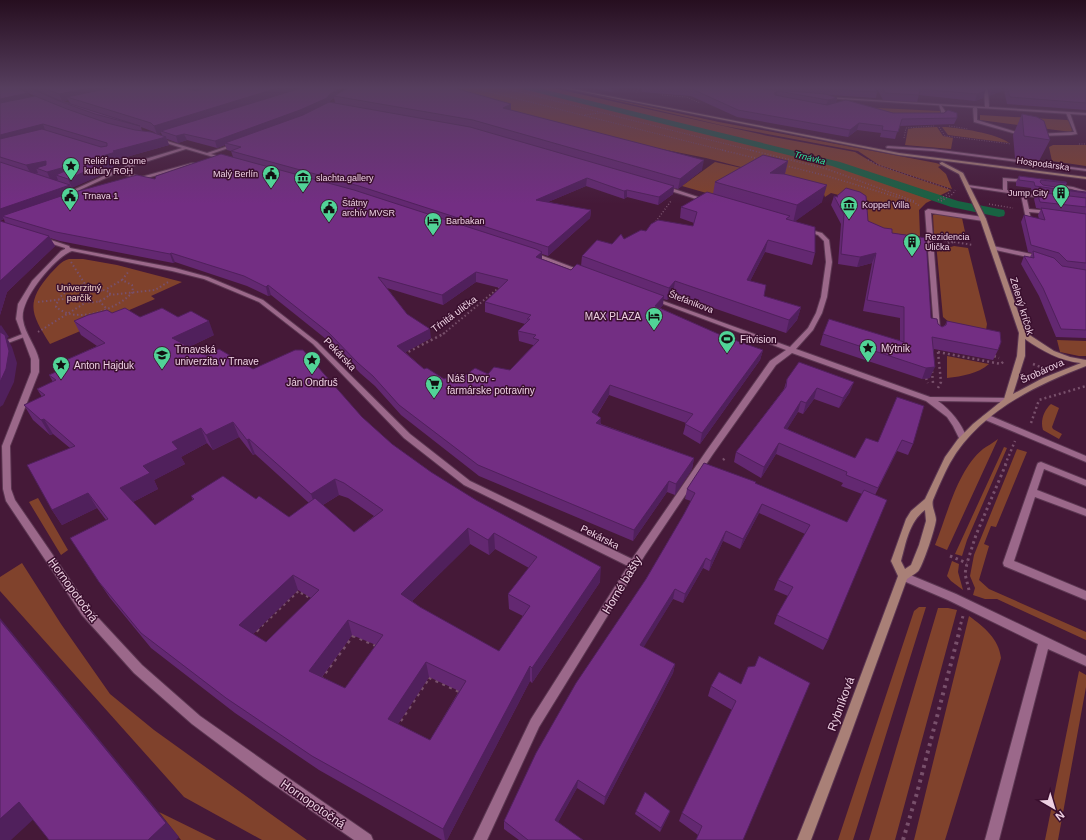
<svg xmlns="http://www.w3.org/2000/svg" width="1086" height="840" viewBox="0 0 1086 840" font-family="Helvetica,sans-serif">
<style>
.green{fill:#80422c}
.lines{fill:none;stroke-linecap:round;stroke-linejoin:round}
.canal{fill:#186242;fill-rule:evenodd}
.lane-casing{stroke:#5c3752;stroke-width:2}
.street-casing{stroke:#5c3752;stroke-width:2}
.secondary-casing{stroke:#5c3752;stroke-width:2}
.path-far5{stroke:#78506b;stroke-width:1;stroke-dasharray:1 1.5;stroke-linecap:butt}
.path-far4{stroke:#78506b;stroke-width:1.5;stroke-dasharray:1 2;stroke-linecap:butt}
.path-far3{stroke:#78506b;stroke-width:2;stroke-dasharray:1.5 2.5;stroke-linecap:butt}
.path-far2{stroke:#78506b;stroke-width:2.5;stroke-dasharray:2 3;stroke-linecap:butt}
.path-far1{stroke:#78506b;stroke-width:3;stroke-dasharray:2.5 3.5;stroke-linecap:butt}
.path{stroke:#78506b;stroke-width:4;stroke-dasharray:3 4.5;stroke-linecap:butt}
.lane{fill:#9b688a;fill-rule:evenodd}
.street{fill:#9b688a;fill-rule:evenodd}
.secondary{fill:#a98077;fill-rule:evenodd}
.wall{fill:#632871;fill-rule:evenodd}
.shaded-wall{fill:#50205c}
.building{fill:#732e83;stroke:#50205c;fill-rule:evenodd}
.labels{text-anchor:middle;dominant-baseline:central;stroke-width:3;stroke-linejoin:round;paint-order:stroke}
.far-water-label{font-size:9px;font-style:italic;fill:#2cea9e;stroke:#3a0f2e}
.far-poi-label{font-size:9px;fill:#eed1e3;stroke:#3a0f2e;text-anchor:start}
.far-street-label{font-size:9px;fill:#eed1e3;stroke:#3a0f2e}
.far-park-label{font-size:9px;fill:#f8dad0;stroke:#3a0f2e}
.street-label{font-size:10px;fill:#eed1e3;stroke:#3a0f2e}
.poi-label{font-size:10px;fill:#eed1e3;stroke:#3a0f2e;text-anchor:start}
.near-street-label{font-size:12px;fill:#eed1e3;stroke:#3a0f2e}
</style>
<rect width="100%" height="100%" fill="#451938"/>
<!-- green -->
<path class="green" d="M 434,87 L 519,87 L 836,166 L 932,200 L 926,203 L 919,210 L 920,236 C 907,235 871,234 866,218 C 865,213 867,207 866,202 L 831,193 L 825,197 L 823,192 L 810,185 L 706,158 L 617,140 L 476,103 Z
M 532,87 L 548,87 L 768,136 L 855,152 L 877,165 L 951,190 L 939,196 L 845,165 Z
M 571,90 L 719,122 L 936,163 L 942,165 L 938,167 L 946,174 L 952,189 L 879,165 L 858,151 L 725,126 Z
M 858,107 L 940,111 L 940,116 L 893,116 Z
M 980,115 L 1067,120 L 1069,121 L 1072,130 L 1071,132 L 980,120 Z
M 937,127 L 943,136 L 953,138 L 951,149 L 905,145 L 908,129 L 914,128 Z
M 942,127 C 957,127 999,134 1009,143 L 948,135 Z
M 1053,145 L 1086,145 L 1086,166 L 1052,161 L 1049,147 Z
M 715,162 L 755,171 L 717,196 L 682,186 Z
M 936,214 L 962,218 L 967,241 L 934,236 L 933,215 Z
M 936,243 L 946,245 L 951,247 L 954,246 L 968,248 L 987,324 L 986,330 L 950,323 L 943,317 Z
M 69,259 L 83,259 L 117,265 L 182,282 L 151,296 L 155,299 L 50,344 C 31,314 25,303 50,274 C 56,268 61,261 69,259 Z
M 1057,340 L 1086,341 L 1086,356 L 1079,356 L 1060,352 Z
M 947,356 L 989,364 C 977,374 963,376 947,378 Z
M 1051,404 L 1059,408 L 1052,427 L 1053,429 L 1062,434 L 1059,439 L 1043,430 C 1040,421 1044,410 1051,404 Z
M 998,439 L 947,550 L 935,545 C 947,516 957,470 983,449 C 987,446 993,443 998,439 Z
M 1004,447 L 1007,448 L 967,540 L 962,556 L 955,554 Z
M 1017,449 L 1027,452 L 996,527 L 991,526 L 984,544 L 989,546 L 979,580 L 989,589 L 1086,632 L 1086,640 L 997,599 L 985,599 L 973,595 L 975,588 L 970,576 L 974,555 Z
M 38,498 L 68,550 L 61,555 L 29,502 Z
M 952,561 L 959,564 L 958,572 L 963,590 L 951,581 L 947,576 Z
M 22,563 L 61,624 L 110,694 L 154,730 L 307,840 L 262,840 L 184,797 L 0,591 L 0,577 Z
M 919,607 L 926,607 L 853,840 L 838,840 L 914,611 Z
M 938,608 L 948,608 L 957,610 L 895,840 L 869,840 Z
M 969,616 C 984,627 999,639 1001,658 L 945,840 L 914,840 Z
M 1079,671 L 1086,675 L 1086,687 L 1058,840 L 1045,840 Z
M 159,812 L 216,840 L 181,840 Z"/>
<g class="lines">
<!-- canal -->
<path class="canal" d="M 522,87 L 534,87 L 840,162 L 958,201 L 1004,210 L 1005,213 L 1004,216 L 999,217 L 951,207 L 832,166 L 523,89 Z"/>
<defs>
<path id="lane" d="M 939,105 L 941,105 L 945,111 L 944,118 L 936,117 L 941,116 L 941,111 Z
M 975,107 L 977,108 L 977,120 L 1026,135 L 1023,136 L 974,122 L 973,108 Z
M 1068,112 L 1070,113 L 1077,134 L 1071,135 L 1037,136 L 1038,134 L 1074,132 L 1066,113 Z
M 888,146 L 933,149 L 1086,169 L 1086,171 L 933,151 L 887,148 L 886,147 Z
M 1003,178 L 1029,180 L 1029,181 L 1027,182 L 1007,181 L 1007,190 L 1046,196 L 1046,198 L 1044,198 L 1026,196 L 1029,209 L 1049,211 L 1052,213 L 1051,214 L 1029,212 L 1031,218 L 1026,219 L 1021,195 L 968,187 L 966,186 L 968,185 L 1003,190 Z
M 1052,184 L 1073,187 L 1086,191 L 1086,194 L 1072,189 L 1052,186 Z
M 993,246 L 1041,256 L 1044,258 L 1041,260 L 991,249 L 990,248 Z
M 25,333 L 27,334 L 27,336 L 8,343 L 5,341 Z
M 986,414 L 1086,456 L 1086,462 L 983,419 L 982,417 Z
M 1041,462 L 1086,480 L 1086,486 L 1044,469 L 1037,490 L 1086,509 L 1086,516 L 1035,497 L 1014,561 L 1086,591 L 1086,600 L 1004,566 L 1003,563 L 1037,465 L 1038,463 Z
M 903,572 L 956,594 L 1086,656 L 1086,666 L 1048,649 L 999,840 L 985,840 L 1038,644 L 948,600 L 899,579 L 898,576 L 899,573 Z"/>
<path id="street" d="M 322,87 L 357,87 L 323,89 Z
M 984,87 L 988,87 L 989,107 L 1086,113 L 1086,115 L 825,98 L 827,97 L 985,107 Z
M 157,138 L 207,153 L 234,144 L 237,145 L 211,154 L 227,159 L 227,161 L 186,149 L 136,165 L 123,171 L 141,177 L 192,163 L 194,163 L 194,165 L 136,181 L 134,180 L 136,179 L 119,172 L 73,193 L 69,192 L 132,163 L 182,148 L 157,140 Z
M 661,186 L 665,186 L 710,201 L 706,202 L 661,188 Z
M 928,209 L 983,217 L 986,219 L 983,221 L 931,213 L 940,329 L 937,331 L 934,329 L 925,211 Z
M 803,228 L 822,233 L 829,240 L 832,262 L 827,297 L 822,313 L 813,330 L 796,349 L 930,397 L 1008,398 L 1012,400 L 1008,402 L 938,401 C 952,411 961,423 967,438 L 963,441 L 960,440 L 953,426 L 947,417 L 926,401 L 792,353 L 776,365 L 713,454 L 645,555 L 539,727 L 487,840 L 473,840 L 531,719 L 628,566 L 464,485 L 404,438 L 313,344 L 259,302 L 204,279 L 172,271 L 72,251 C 55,257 19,300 23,320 C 25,334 36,346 39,360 C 39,364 39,368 39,372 L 10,446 L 11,489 L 15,500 L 90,609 L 142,665 L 200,716 L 274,768 L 371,835 L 373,840 L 354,840 L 264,778 L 192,724 L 134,673 L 82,615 L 6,501 L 3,489 L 2,446 L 31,372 L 31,359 L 16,319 L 18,304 L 32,281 L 61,251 L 65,249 L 65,248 L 40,240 L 39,239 L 42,237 L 69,246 L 70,248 L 175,268 L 208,277 L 263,300 L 317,342 L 410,434 L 470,481 L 632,559 L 707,450 L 770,361 L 786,350 L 650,299 L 653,297 L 655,298 L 790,347 L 808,328 L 816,313 L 821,297 L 826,262 L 824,241 L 818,235 L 803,230 Z
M 531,253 L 535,253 L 585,272 L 584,273 L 580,273 L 531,255 Z"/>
<path id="secondary" d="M 562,87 L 899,153 L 1086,177 L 1086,179 L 899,155 L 563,88 Z
M 942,162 L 963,173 L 986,219 L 1025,332 L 1054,351 L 1070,357 L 1086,360 L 1086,366 C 1034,386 978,413 950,463 C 944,474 938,488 933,500 C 931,506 936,514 936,520 C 935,529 924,562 919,570 C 917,573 911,576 907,579 L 849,739 L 811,840 L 797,840 L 837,739 L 898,576 L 891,561 L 906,519 L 911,511 L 925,499 L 945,457 L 958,439 L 973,424 L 1004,399 L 1017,356 L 1019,333 L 980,219 L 959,174 L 940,164 L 940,163 ZM 1025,339 C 1042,351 1060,361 1081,363 L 1043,378 L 1013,394 L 1025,356 ZM 925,510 L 926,521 L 919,545 L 911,565 L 905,569 L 901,561 C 906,543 909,522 925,510 Z"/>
</defs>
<!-- lane casing -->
<use href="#lane" class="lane-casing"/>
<!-- street casing -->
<use href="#street" class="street-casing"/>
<!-- secondary casing -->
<use href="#secondary" class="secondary-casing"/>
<!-- path-far5 -->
<path class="path-far5" d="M 470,87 L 726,151
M 500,87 L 754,151
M 636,93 L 639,87 L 644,88
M 662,95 L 686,97 L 700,103
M 585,115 L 599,113
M 949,126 L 968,129
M 939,127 L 945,136 L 1011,144
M 904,138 L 906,128 L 934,126
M 1079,144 L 1086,144"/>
<!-- path-far4 -->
<path class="path-far4" d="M 722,150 L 759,159
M 750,150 L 827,169 L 914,201
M 868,160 L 878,165 L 950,189
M 783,165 L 827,176 L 913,202 L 920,206
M 938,200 L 948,194 L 951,189
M 941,201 L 953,194 L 955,190
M 989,204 L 1013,208
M 654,224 L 671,201"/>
<!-- path-far3 -->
<path class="path-far3" d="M 943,240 L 954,242 L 949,243 L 945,241
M 954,242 L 973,245
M 71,262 L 85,284
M 122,280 L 129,271
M 103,290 L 110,292 L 110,294 C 103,302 92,304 82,301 L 81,299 L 88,293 Z
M 91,292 L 85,284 C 72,288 58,293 56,307 C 59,309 63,312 67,313 C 88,320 119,307 133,292 L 132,285 L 122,280 L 105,290
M 109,295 L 155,290 L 170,281
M 99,301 L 107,309
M 38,302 L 82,297
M 38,332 L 85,303
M 443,334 L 501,286"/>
<!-- path-far2 -->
<path class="path-far2" d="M 938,352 L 1001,364 L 1004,361
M 938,352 L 941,382 L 938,388
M 404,354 L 445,333
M 994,356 L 999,358
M 1033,364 L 1043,368
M 932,371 L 933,383
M 926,378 L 928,383
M 1031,423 L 1039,400 L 1086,386
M 723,460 L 725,458
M 1005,465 L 1015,441"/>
<!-- path-far1 -->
<path class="path-far1" d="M 950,556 L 967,563
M 969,590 L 965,574 L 967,563 L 976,535 L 1006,464
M 257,630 L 298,591 L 324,605 L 300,630
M 959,630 L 963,616"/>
<!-- path -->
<path class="path" d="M 258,629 L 247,640 L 274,657 L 301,629
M 353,635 L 387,650 L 351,703 L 315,686 Z
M 429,677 L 468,695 L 433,754 L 392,733 Z
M 903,840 L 917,793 L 960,629"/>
<!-- lane -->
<use href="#lane" class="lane"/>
<!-- street -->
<use href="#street" class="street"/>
<!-- secondary -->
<use href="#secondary" class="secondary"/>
</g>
<!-- wall -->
<path class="wall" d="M 0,87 L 329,87 L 337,90 L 338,94 L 511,104 L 511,110 L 702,170 L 678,189 L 674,188 L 673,194 L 658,205 L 627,197 L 624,199 L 586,186 L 548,202 L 591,210 L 590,218 L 548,256 L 542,254 L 542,259 L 571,270 L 581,266 L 582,256 L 646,231 L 693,226 L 694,223 L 680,218 L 681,207 L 713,194 L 715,182 L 788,161 L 785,174 L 822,202 L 795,221 L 815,253 L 812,265 L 765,252 L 750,281 L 764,296 L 801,307 L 797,320 L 786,333 L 673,294 L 667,300 L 663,299 L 663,305 L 660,308 L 723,336 L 763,350 L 760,360 L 700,444 L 683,434 L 686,423 L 609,395 L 597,415 L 601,424 L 694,458 L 692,469 L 675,495 L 667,492 L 633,541 L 479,476 L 401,415 L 375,386 L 360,373 L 331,343 L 271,295 L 268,296 L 247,286 L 175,262 L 173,263 L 60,241 L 50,238 L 55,246 L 7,292 L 0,315 L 0,221 L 5,223 L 4,219 L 0,221 ZM 28,93 L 35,96 L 30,97 ZM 334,98 L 335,103 L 329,102 L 331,100 ZM 68,100 L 70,103 L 63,101 ZM 141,127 L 154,132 L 156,134 L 142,131 ZM 161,133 L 162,135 L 157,134 ZM 167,139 L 178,143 L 187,140 L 217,148 L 225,145 L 227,150 L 231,151 L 233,157 L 155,179 L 73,192 L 71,188 L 115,169 L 113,163 L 120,161 L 119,159 L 169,145 ZM 476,282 L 500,288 L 485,302 L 485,312 L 525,324 L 518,331 L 519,341 L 533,345 L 533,346 L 510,370 L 462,378 L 444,379 L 424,369 L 405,352 L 431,338 L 407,314 L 387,288 L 443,305 Z
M 588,87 L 622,87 L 611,92 Z
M 642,87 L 875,87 L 877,92 L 876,98 L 829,95 L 837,98 L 836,103 L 893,113 L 957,118 L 954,124 L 899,126 L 895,139 L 880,137 L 881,133 L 857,130 L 848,137 L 737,117 L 691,96 L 642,92 Z
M 876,87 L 985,87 L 985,91 L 983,98 L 975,101 L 919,95 L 917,102 L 883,100 Z
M 987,87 L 1086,87 L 1086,110 L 1007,104 L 1004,90 L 989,96 Z
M 1022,114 L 1050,140 L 1039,161 L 1015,158 L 1013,135 Z
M 1019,176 L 1067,183 L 1064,188 L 1069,190 L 1086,193 L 1086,338 L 1056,337 L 1039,296 L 1021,264 L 1024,256 L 1030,257 L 1032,253 L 1028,252 L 1021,222 L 1024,215 L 1039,219 L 1038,215 L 1041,209 L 1036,208 L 1034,199 L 1037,193 L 1032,192 L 1031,188 L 1016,186 L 1016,182 Z
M 834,196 L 837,197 L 837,196 L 868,221 L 892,233 L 931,318 L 942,327 L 945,325 L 947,321 L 998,350 L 993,360 L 934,349 L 930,378 L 922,379 L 820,345 L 823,334 L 900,340 L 900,318 L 863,311 L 872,263 L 857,267 L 838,264 L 841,224 L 831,205 Z
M 112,313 L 140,317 L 178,317 L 214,335 L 189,347 L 205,355 L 253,369 L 362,417 L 392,444 L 431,472 L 600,582 L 532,683 L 530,681 L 447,840 L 442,840 L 319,770 L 235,713 L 151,648 L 110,598 L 99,582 L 106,520 L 97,508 L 62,525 L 52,510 L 70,448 L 53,434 L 50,435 L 33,420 L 24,405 L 42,397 L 37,389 L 53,382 L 49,375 L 66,367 L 65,365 L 68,364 L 66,360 L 97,346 L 81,335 L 74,321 ZM 239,437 L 253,455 L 255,454 L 309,503 L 289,517 L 256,499 L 191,496 L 193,500 L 155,525 L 133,502 L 158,489 L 154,480 L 185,464 L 181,457 L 207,443 L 213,450 ZM 339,495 L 348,498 L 374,516 L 354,532 L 323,505 ZM 470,544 L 489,555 L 495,549 L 529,568 L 508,594 L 509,609 L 523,616 L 499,651 L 420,607 L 412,601 ZM 298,590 L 311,598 L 266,642 L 253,634 ZM 352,635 L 376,645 L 345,688 L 322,677 ZM 429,677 L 459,691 L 430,740 L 398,724 Z
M 787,379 L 850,392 L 839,408 L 814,399 L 803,414 L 798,412 L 787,429 L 855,458 L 878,442 L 897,397 L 913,444 L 908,455 L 897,451 L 875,495 L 828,640 L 823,650 L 774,624 L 777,615 L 788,596 L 774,590 L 778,580 L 805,534 L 759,513 L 740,549 L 723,541 L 709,571 L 703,568 L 683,603 L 673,599 L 643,647 L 675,664 L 673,673 L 604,805 L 577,788 L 558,822 L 583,840 L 519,840 L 504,829 L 504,821 L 684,514 L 691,501 L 685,499 L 687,489 L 755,484 L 847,522 L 862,494 L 841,486 L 843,483 L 776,454 L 761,478 L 734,462 L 736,452 L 784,389 Z
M 741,684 L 743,840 L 698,835 L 679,821 L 682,813 L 732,710 L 708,696 L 711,686 Z
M 636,811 L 670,811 L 669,814 L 660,832 L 635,814 Z"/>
<!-- shaded-wall -->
<path class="shaded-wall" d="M 94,87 L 133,87 L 67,97 L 68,100 L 62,101 L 59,94 Z
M 281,87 L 314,87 L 161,131 L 161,133 L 157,134 L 154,126 Z
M 611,87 L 622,87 L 611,92 Z
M 1000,87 L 1006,87 L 1004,90 L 989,96 L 992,89 Z
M 337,90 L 338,96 L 334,96 L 334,98 L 331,100 L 328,104 L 301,117 L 225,143 L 225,145 L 217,148 L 215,141 L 330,94 Z
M 778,91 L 776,98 L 774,93 Z
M 985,91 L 983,98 L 975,101 L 977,94 Z
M 28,93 L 32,100 L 0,107 L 0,99 Z
M 837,98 L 835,104 L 826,106 L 828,100 Z
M 511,104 L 511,112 L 503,108 Z
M 859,123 L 857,130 L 848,137 L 850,130 Z
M 43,124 L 46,133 L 0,145 L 0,135 Z
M 184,134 L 187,140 L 178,143 L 176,136 Z
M 166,137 L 169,145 L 119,159 L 120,161 L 113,163 L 115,169 L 72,188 L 68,179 L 102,156 L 113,151 Z
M 704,160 L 702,170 L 678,189 L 680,179 Z
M 46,161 L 50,170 L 36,168 L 38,173 L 31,174 L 26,165 Z
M 788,161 L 784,177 L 770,173 Z
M 65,167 L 65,178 L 56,175 L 58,180 L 51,181 L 47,172 Z
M 587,178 L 586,186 L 536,207 L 536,200 Z
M 70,185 L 75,195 L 2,216 L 4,219 L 0,221 L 0,209 Z
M 827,185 L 822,202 L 793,223 L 797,205 Z
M 674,186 L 673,194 L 658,205 L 659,197 Z
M 627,190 L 627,197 L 624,199 L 624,191 Z
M 591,210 L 590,218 L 548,256 L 548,247 Z
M 49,236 L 55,246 L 7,292 L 0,315 L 0,281 Z
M 768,240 L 765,252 L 744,293 L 747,280 Z
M 542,252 L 542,261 L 536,257 Z
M 171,253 L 175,262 L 173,263 L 170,254 Z
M 876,253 L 872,263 L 857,267 L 860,257 Z
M 476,272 L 476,282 L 443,305 L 442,295 Z
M 675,281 L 673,294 L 667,300 L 669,288 Z
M 268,285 L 271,295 L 268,296 L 266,287 Z
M 664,296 L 663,305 L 653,316 L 655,306 Z
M 801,307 L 797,320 L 786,333 L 789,320 Z
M 209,321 L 214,335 L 178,352 L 172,338 Z
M 1,325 L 9,337 L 7,338 L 12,347 L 17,363 L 14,382 L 3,405 L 0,407 L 0,326 Z
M 430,329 L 431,338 L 399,356 L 397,346 Z
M 763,350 L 760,360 L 700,444 L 702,433 Z
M 935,367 L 930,378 L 922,379 L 926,368 Z
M 854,382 L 850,392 L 839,408 L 843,398 Z
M 610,385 L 609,395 L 592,422 L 592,412 Z
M 817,388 L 814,399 L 803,414 L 806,403 Z
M 801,401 L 798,412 L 781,439 L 784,428 Z
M 601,418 L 600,428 L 596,423 Z
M 44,419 L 53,434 L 50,435 L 41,420 Z
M 233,422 L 239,437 L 213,450 L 206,435 Z
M 201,428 L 207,443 L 181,457 L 185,464 L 154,480 L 158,489 L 129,504 L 120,488 L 143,466 L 172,442 Z
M 249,439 L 255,454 L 253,455 L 247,440 Z
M 779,443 L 776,454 L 761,478 L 764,467 Z
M 694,458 L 692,469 L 675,495 L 676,484 Z
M 335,479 L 339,495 L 316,509 L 311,494 Z
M 669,481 L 667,492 L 633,541 L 634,530 Z
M 88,493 L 97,508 L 62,525 L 52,510 Z
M 762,504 L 759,513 L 740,549 L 743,539 Z
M 468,528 L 470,544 L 404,609 L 401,594 Z
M 726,531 L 723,541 L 709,571 L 711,561 Z
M 494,533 L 495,549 L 489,555 L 488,540 Z
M 706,558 L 703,568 L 683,603 L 685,594 Z
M 601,567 L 600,582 L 532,683 L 532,668 Z
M 293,575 L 298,590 L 247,640 L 239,625 Z
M 675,589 L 673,599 L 639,655 L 640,645 Z
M 0,618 L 179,837 L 176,840 L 148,840 L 0,620 Z
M 348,620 L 352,635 L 315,686 L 309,671 Z
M 426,662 L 429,677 L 392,733 L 388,719 Z
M 675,664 L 673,673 L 604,805 L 605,797 Z
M 530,666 L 530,681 L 447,840 L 445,840 L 443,829 Z
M 578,780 L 577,788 L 555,828 L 555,820 Z
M 19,802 L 37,816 L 11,840 L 0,840 L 0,819 Z
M 670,811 L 669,814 L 660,832 L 661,828 Z"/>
<!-- building -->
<path class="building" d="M 0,87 L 16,87 L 28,93 L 0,99 Z
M 28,87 L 30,87 L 58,100 L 140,126 L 95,114 L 59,101 Z
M 41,87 L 94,87 L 59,94 Z
M 114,87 L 179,87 L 197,91 L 201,89 L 200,87 L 198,87 L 281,87 L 154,126 L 151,123 L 67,97 Z
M 310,87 L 329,87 L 337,90 L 330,94 L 327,98 L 300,110 L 215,141 L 184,134 L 176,136 L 161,131 L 301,88 Z
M 353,87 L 451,87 L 511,104 L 503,108 L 704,160 L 680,179 L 473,120 L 334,96 L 348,88 Z
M 649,87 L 753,87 L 765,89 L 826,94 L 837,98 L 828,100 L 778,91 L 774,93 L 775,95 L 827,105 L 846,100 L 893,113 L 944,113 L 948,110 L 957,113 L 957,118 L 902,119 L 898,132 L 882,130 L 883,126 L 859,123 L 850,130 L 738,110 L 692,89 Z
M 792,87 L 875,87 L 877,92 Z
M 881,87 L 985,87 L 985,91 L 977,94 L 920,89 L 919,95 L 885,93 Z
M 991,87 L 1000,87 L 992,89 Z
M 1007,87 L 1086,87 L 1086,103 L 1010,97 Z
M 35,96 L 67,109 L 107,123 L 135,130 L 151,132 L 166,137 L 113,151 L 116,152 L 102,156 L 112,160 L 68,179 L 56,175 L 65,171 L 65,167 L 47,172 L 36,168 L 46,165 L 46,161 L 26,165 L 0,157 L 0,139 L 42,129 L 101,147 L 107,146 L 107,143 L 43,124 L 0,135 L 0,103 Z
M 329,102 L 470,127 L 674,186 L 659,197 L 627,190 L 624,191 L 587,178 L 536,200 L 591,210 L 548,247 L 359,186 L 231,151 L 241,147 L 225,143 L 303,115 Z
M 1022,114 L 1037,117 L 1044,121 L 1050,140 L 1024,136 Z
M 221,154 L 354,190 L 536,249 L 542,252 L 536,257 L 571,270 L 577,264 L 664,296 L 655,306 L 723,336 L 763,350 L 702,433 L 685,424 L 693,414 L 610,385 L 592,412 L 601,418 L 596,423 L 694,458 L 676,484 L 669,481 L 634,530 L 478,465 L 399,405 L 373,376 L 358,363 L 329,333 L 268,285 L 266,287 L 244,276 L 171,253 L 170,254 L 56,232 L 2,216 L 64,195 L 137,175 L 155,179 L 156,176 ZM 476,272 L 508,280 L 485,302 L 531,315 L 527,319 L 530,319 L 518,331 L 536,335 L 533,338 L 539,340 L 510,370 L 494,367 L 488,374 L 475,368 L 462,378 L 456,373 L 444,379 L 427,368 L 424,369 L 397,346 L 430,329 L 407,314 L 378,277 L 442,295 Z
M 763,155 L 788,161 L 770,173 L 784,174 L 827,185 L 797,205 L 715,182 Z
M 0,162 L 70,185 L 0,209 Z
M 1019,176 L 1066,182 L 1067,183 L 1041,180 L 1040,182 L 1043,185 L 1068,189 L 1069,190 L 1086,192 L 1086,193 L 1035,186 L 1034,182 L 1019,180 Z
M 846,188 L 860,192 L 866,196 L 868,221 L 884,228 L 892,229 L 892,233 L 926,238 L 931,318 L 937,319 L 938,324 L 942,327 L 946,325 L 947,321 L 1000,332 L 1001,342 L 998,350 L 932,337 L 935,367 L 926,368 L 823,334 L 829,319 L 904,342 L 904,307 L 867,300 L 876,253 L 860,257 L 841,254 L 844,215 L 834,196 L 838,197 L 837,196 Z
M 707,192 L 790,216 L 786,219 L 815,227 L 815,253 L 768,240 L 747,280 L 766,285 L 764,296 L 801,307 L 789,320 L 675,281 L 669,288 L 582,256 L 597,240 L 612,244 L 621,234 L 624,239 L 641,230 L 646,231 L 651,224 L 658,220 L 693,226 L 697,212 L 681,207 Z
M 1037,192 L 1086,198 L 1086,207 L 1040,202 Z
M 1041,208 L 1086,214 L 1086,263 L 1067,261 L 1059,253 L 1031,245 L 1024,215 L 1045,220 Z
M 0,221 L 49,236 L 0,281 Z
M 1033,251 L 1054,258 L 1062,266 L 1086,270 L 1086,330 L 1061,329 L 1043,288 L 1024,256 L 1034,258 Z
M 125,308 L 140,317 L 162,308 L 178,317 L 191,311 L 209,321 L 172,338 L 205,355 L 208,355 L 219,349 L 253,369 L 295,350 L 303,350 L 362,417 L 392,444 L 431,472 L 476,500 L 601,567 L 532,668 L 530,666 L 443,829 L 312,756 L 226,698 L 141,633 L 99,582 L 70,538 L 108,519 L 88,493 L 52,510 L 27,465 L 75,446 L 44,419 L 41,420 L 24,405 L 45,395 L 37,389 L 56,380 L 49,375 L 67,367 L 65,365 L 70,363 L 66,360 L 105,343 L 74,321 L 88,315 L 107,310 L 112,313 ZM 233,422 L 247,440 L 249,439 L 311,494 L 335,479 L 344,483 L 383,510 L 354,532 L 315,498 L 289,517 L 259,496 L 256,499 L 223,476 L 191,496 L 194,499 L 155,525 L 120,488 L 150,473 L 143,466 L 178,449 L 172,442 L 201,428 L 206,435 ZM 468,528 L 488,540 L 494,533 L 537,557 L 508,594 L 530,606 L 499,651 L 420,607 L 401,594 ZM 293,575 L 319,590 L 266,642 L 239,625 ZM 348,620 L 383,635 L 345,688 L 309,671 ZM 426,662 L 466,681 L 430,740 L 388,719 Z
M 0,332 L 5,335 L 9,351 L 6,369 L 0,382 Z
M 799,362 L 854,382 L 843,398 L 817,388 L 806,403 L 801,401 L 784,428 L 855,458 L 866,438 L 878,442 L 897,397 L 924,406 L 913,444 L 902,440 L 878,488 L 846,475 L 847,472 L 779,443 L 764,467 L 736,452 L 786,387 L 787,379 Z
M 704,463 L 756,482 L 755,483 L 847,522 L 864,490 L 887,500 L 828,640 L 777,615 L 793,587 L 778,580 L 810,525 L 762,504 L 743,539 L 726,531 L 711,561 L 706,558 L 685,594 L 675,589 L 640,645 L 675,664 L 605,797 L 578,780 L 555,820 L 583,840 L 528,840 L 504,821 L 536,753 L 576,683 L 646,579 L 684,514 L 695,493 L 687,489 Z
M 0,620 L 166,823 L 148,840 L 49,840 L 19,802 L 0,819 Z
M 759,656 L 810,683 L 743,840 L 696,840 L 702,826 L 682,813 L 736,701 L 711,686 L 719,672 L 741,684 L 748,667 L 755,666 Z
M 645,792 L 670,811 L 661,828 L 636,811 Z"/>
<!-- sky -->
<linearGradient id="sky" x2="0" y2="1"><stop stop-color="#260e1f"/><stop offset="0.43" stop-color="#563e5e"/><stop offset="1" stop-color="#563e5e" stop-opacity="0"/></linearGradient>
<rect width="1086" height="204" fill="url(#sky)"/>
<!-- icons -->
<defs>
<symbol id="sight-pin" viewBox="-11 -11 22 30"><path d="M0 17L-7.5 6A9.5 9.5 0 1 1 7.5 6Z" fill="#51d397" stroke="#3a0f2e"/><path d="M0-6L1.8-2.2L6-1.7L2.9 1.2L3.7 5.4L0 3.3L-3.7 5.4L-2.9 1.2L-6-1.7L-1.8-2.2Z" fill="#111"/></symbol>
<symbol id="civic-pin" viewBox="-11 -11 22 30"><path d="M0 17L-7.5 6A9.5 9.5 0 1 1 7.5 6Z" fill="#51d397" stroke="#3a0f2e"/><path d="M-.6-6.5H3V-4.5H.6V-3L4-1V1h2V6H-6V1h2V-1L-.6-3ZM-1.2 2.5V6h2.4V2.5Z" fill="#111"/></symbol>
<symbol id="museum-pin" viewBox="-11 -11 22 30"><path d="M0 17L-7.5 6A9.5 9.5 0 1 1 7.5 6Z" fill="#51d397" stroke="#3a0f2e"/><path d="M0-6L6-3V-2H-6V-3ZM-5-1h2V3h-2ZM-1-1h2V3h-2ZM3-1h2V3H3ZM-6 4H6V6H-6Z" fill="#111"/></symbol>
<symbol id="building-pin" viewBox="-11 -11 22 30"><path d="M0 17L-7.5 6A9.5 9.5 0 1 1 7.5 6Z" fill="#51d397" stroke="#3a0f2e"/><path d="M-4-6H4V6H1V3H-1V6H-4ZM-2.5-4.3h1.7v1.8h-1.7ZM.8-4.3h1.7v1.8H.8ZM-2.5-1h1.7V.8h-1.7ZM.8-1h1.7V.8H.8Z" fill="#111"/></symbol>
<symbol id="hotel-pin" viewBox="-11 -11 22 30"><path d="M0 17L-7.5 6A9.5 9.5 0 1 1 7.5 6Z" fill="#51d397" stroke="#3a0f2e"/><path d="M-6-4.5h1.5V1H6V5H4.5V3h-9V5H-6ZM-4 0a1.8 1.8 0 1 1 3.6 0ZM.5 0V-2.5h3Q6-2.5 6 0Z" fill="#111"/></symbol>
<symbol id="stadium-pin" viewBox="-11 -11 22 30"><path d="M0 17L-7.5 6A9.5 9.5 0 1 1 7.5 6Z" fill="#51d397" stroke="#3a0f2e"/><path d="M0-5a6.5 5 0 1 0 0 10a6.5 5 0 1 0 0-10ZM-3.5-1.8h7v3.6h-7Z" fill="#111"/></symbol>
<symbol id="university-pin" viewBox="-11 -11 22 30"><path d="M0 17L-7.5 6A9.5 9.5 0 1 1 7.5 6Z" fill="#51d397" stroke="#3a0f2e"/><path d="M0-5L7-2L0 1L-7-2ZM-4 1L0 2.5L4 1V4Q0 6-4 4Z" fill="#111"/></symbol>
<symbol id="supermarket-pin" viewBox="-11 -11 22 30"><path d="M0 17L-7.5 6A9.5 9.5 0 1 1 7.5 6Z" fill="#51d397" stroke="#3a0f2e"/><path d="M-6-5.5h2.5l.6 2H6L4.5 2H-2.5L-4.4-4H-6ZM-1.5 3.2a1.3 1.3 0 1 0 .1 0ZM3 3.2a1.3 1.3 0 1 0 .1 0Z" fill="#111"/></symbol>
</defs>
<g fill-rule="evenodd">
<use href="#sight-pin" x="61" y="156" width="20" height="27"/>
<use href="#civic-pin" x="261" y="164" width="20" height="27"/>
<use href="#museum-pin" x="293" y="168" width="20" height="27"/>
<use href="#building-pin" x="1051" y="183" width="20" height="27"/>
<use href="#civic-pin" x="60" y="186" width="20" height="27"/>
<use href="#museum-pin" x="839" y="195" width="20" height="27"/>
<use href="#civic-pin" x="319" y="198" width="20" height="27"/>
<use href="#hotel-pin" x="423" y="211" width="20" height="27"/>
<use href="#building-pin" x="902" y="232" width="20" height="27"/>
<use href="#hotel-pin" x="644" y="306" width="20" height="27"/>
<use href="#stadium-pin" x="717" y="329" width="20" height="27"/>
<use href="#sight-pin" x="858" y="338" width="20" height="27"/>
<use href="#university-pin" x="152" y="345" width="20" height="27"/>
<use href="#sight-pin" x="302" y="350" width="20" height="27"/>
<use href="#sight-pin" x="51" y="355" width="20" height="27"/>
<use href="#supermarket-pin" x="424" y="374" width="20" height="27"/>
</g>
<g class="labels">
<!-- far-water labels -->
<g class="far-water-label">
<text transform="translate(810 158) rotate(14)">Trnávka</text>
</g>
<!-- far-poi labels -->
<g class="far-poi-label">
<text x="84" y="161">Reliéf na Dome<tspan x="84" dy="10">kultúry ROH</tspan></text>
<text x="258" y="174" text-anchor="end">Malý Berlín</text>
<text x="316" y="178">slachta.gallery</text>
<text x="1048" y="193" text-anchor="end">Jump City</text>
<text x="83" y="196">Trnava 1</text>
<text x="342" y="203">Štátny<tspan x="342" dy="10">archív MVSR</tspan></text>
<text x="862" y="205">Koppel Villa</text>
<text x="446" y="221">Barbakan</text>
<text x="925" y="237">Rezidencia<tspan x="925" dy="10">Ulička</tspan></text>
</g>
<!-- far-street labels -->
<g class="far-street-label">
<text transform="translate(1043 164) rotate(8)">Hospodárska</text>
<text transform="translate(691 302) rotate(21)">Štefánikova</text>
</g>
<!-- far-park labels -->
<g class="far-park-label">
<text x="79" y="288">Univerzitný<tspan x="79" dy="10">parčík</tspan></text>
</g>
<!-- street labels -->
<g class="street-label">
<text transform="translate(1022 306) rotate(73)">Zelený kríčok</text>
<text transform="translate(454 314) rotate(-37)">Tŕnitá ulička</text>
<text transform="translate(340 354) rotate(46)">Pekárska</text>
<text transform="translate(1042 371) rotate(-24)">Šrobárova</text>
<text transform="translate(600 537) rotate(27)">Pekárska</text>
</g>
<!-- poi labels -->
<g class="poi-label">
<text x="641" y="316" text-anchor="end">MAX PLAZA</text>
<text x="740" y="339">Fitvision</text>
<text x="881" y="348">Mýtnik</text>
<text x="175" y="349">Trnavská<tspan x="175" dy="12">univerzita v Trnave</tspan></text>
<text x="74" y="365">Anton Hajduk</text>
<text x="447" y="378">Náš Dvor -<tspan x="447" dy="12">farmárske potraviny</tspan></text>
<text x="312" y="382" text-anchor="middle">Ján Ondruš</text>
</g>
<!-- near-street labels -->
<g class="near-street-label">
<text transform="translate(622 585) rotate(-59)">Horné bašty</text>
<text transform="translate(73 590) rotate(54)">Hornopotočná</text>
<text transform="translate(841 704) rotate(-70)">Rybníková</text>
<text transform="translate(313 804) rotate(35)">Hornopotočná</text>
</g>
</g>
<!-- north arrow -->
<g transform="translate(1054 808) rotate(142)" stroke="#3a0f2e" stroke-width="3" paint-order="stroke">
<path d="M0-3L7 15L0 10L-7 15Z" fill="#eed1e3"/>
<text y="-6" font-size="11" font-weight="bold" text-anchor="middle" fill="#eed1e3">N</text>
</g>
</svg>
